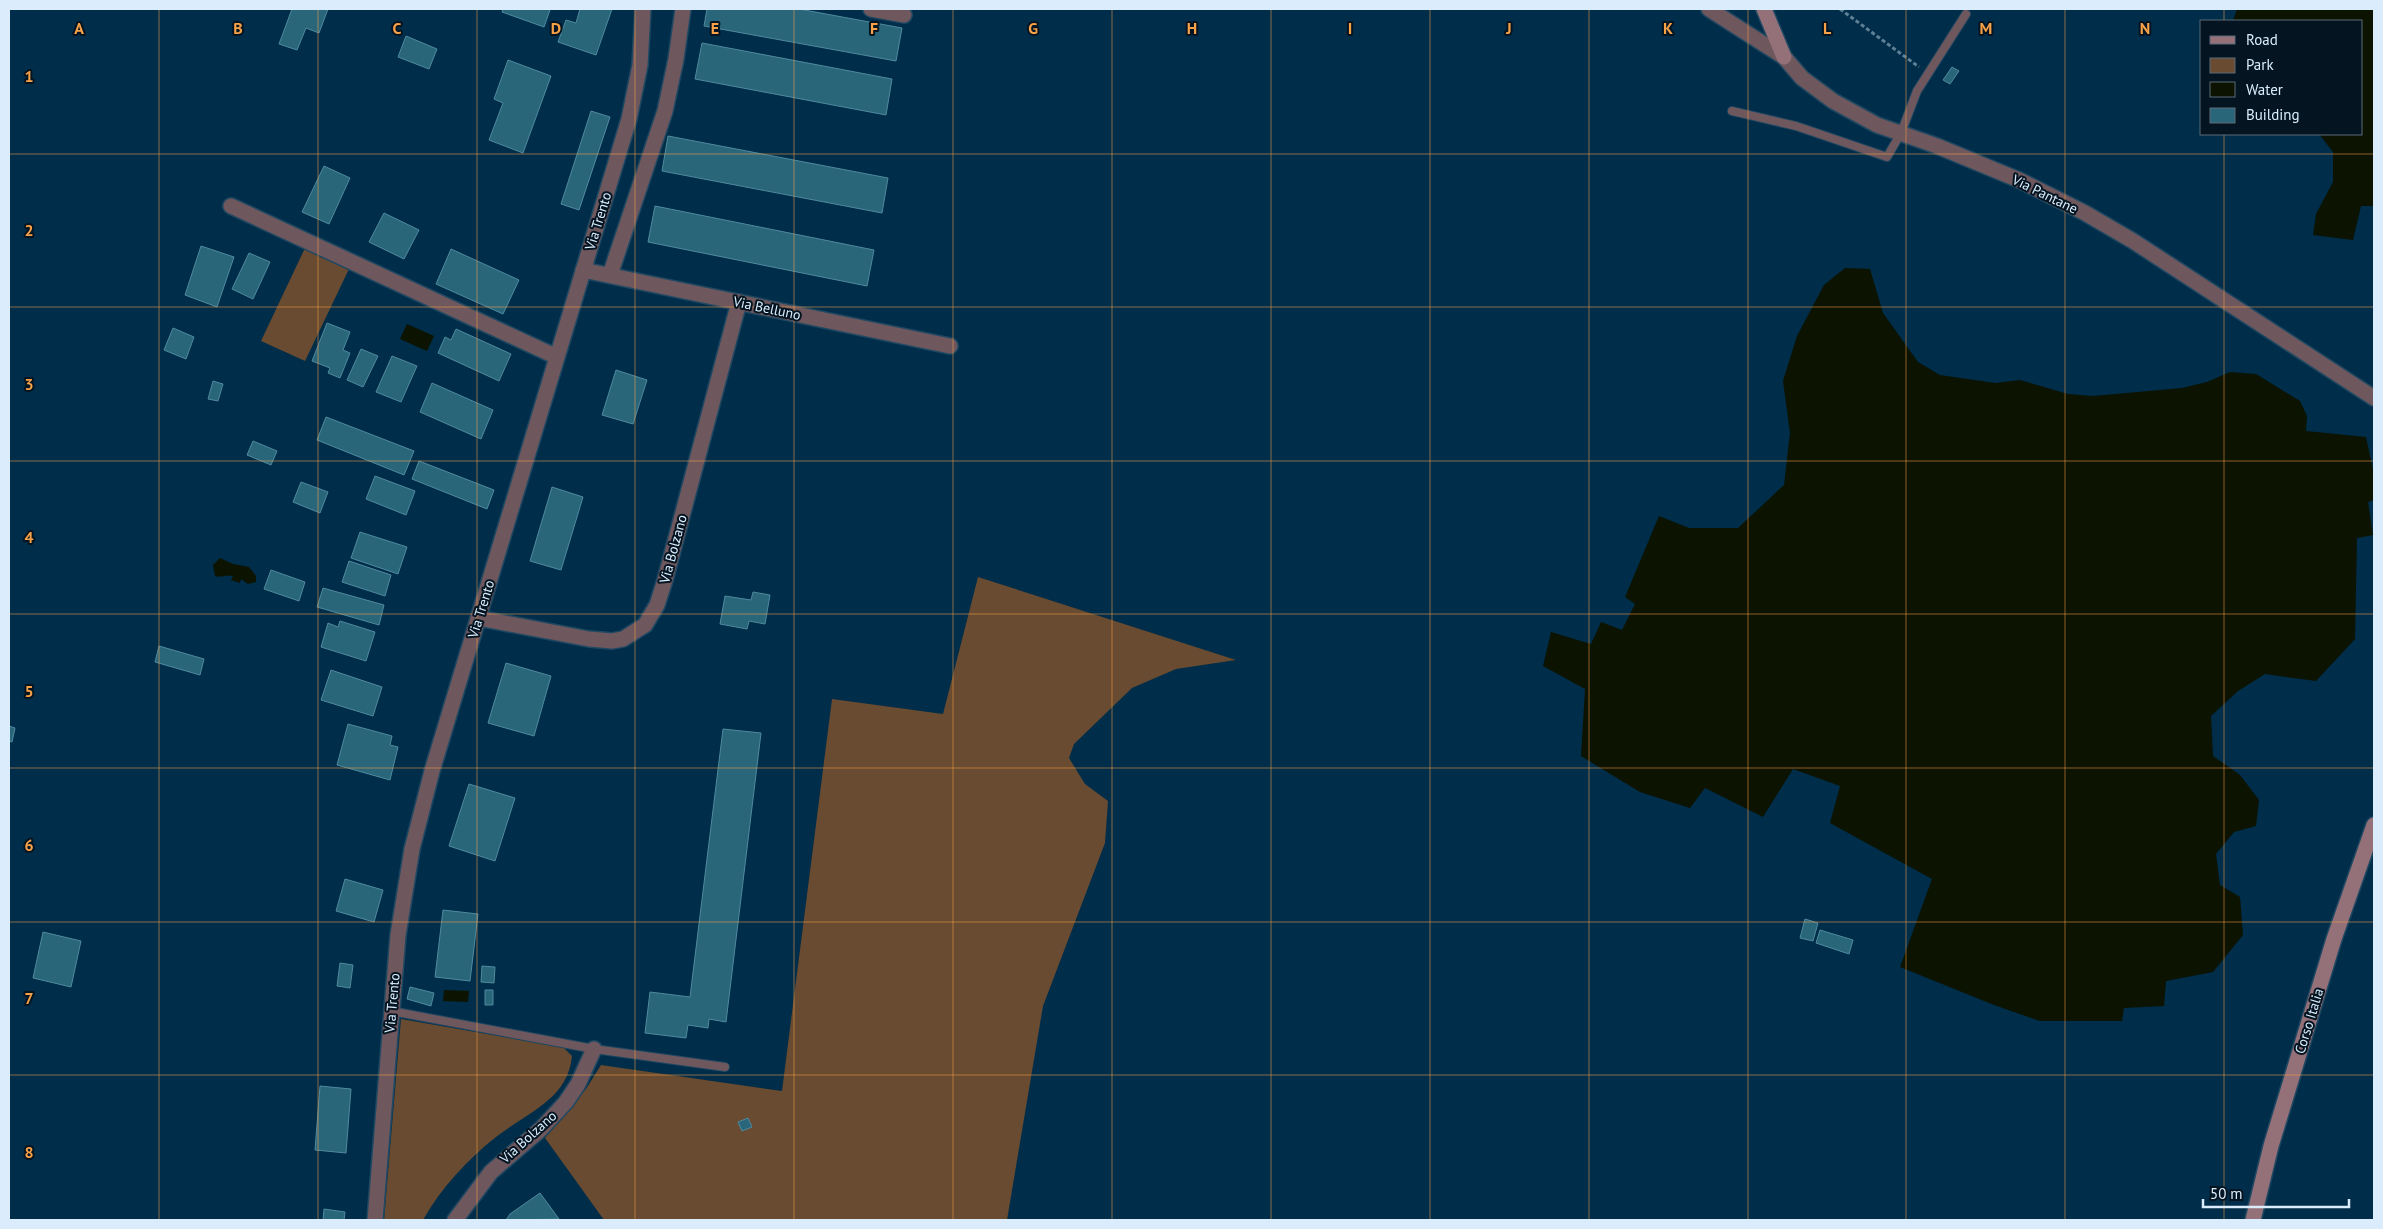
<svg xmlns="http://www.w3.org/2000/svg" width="2383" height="1229" viewBox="0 0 2383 1229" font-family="'PT Sans',sans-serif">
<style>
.green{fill:#684b30}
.water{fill:#0c1300}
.building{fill:#2a667a;stroke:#4f8a9f}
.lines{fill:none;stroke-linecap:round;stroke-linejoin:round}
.lane-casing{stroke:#1f4862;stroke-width:10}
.street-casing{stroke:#1f4862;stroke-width:18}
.secondary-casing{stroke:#1f4862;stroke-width:18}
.path{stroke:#5e8096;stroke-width:3;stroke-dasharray:4 2.5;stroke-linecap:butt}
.lane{stroke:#6e575d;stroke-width:8}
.street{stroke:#6e575d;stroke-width:15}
.secondary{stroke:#947079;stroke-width:15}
.grid{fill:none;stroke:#f7a149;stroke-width:1;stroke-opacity:0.55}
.labels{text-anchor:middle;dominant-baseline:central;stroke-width:4;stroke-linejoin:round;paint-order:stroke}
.street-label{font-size:14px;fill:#dbedfc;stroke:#041421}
.grid-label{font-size:16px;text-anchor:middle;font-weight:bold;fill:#f7a149;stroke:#041421;stroke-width:4;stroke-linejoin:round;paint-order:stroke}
</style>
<rect width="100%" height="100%" fill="#002d49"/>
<!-- green -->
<path class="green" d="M 305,248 L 349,269 L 305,361 L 261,341 Z
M 978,577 L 1236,660 L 1176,669 L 1132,688 L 1074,744 L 1069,758 L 1085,784 L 1108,801 L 1105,843 L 1043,1006 L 1007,1220 L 604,1220 L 545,1138 L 586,1089 L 601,1065 L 782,1091 L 832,699 L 943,714 Z
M 401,1019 L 556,1046 L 564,1048 L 572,1056 C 568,1100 526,1113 496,1137 C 467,1160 441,1188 423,1220 L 384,1220 Z"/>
<!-- water -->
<path class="water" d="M 2237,9 L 2374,9 L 2374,206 L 2361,206 L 2353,240 L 2313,235 L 2316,214 L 2333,182 L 2333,152 L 2319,134 L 2362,134 L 2362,21 L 2233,21 Z
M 1845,268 L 1870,269 L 1883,313 L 1918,362 L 1940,375 L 1995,383 L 2020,380 L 2068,394 L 2093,396 L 2182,388 L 2207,382 L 2230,372 L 2256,374 L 2300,401 L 2307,416 L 2306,431 L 2366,437 L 2374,474 L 2374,500 L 2368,502 L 2373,535 L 2357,538 L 2355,639 L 2316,681 L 2265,674 L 2238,691 L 2211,716 L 2213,756 L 2240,775 L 2259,800 L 2256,826 L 2234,832 L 2216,854 L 2220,885 L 2240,897 L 2243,935 L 2213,972 L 2166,981 L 2164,1006 L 2124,1008 L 2122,1021 L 2040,1021 L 1994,1005 L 1900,967 L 1932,879 L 1830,823 L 1840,786 L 1793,769 L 1763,817 L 1705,788 L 1690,808 L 1640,792 L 1581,756 L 1585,689 L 1543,666 L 1551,632 L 1591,644 L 1601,622 L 1622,630 L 1635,604 L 1625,597 L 1659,516 L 1689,528 L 1738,528 L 1784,485 L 1790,433 L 1783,381 L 1797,336 L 1824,285 Z
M 407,324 L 434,336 L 427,351 L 400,339 Z
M 220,558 L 233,564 L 249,567 L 256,576 L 256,582 L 248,584 L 241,579 L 240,583 L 231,580 L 233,576 C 227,574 221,578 215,576 L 213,565 Z
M 444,990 L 469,991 L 468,1002 L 443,1001 Z"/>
<!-- building -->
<path class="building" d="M 292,9 L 328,9 L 319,33 L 306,28 L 297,50 L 279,44 Z
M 503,9 L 546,9 L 550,10 L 544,27 L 502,12 Z
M 580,9 L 612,9 L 596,55 L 558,42 L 566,20 L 576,23 Z
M 707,9 L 799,9 L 902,28 L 896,61 L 704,26 Z
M 406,36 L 437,49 L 429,69 L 398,57 Z
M 702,43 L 892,79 L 886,115 L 695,79 Z
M 508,60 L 551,76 L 523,153 L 489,140 L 503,103 L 494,99 Z
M 1952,67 L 1959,71 L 1950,84 L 1943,80 Z
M 591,111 L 610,117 L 579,210 L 561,204 Z
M 668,136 L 888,178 L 882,213 L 662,171 Z
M 324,166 L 350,178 L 329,224 L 302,212 Z
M 655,206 L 874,250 L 867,286 L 648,242 Z
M 384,213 L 419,230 L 404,259 L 369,242 Z
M 201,246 L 234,257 L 217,307 L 185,295 Z
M 451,249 L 519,280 L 503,314 L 436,284 Z
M 249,253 L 270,262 L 253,299 L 232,289 Z
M 327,323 L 350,332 L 343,350 L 350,353 L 340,378 L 328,373 L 330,368 L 312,361 Z
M 173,328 L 194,337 L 186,359 L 164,350 Z
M 456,329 L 511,354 L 499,381 L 438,353 L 445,337 L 451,340 Z
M 361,349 L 378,356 L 363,387 L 347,380 Z
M 392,356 L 417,366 L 401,402 L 376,392 Z
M 616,370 L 647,380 L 633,424 L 602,415 Z
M 213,381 L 223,384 L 218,401 L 208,399 Z
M 432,383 L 493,410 L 481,439 L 420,412 Z
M 326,417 L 414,451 L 404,475 L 317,440 Z
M 253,441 L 277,451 L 271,465 L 247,455 Z
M 419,461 L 494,490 L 487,509 L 412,479 Z
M 375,476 L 415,491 L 406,515 L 366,499 Z
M 301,482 L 328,492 L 320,513 L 293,502 Z
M 552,487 L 583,497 L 561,570 L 530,561 Z
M 360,532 L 407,547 L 398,574 L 351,558 Z
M 349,561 L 391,575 L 385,596 L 342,582 Z
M 271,570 L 305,582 L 299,601 L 264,589 Z
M 323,588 L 384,605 L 379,625 L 317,607 Z
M 753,592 L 770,595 L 765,624 L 749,621 L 747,629 L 720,624 L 725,596 L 751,600 Z
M 340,621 L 375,632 L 366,661 L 321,647 L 328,623 L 338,627 Z
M 159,646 L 204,659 L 200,675 L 155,662 Z
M 506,663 L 551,676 L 534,736 L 488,723 Z
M 331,670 L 382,687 L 373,716 L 321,700 Z
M 348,724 L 392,736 L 390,745 L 398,747 L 390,780 L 337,765 Z
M 9,726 L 15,728 L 12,742 L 9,741 Z
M 723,729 L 761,733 L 726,1022 L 709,1019 L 708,1028 L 688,1025 L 686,1038 L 645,1033 L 650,992 L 690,997 Z
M 469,784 L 515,798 L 495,861 L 449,846 Z
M 345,879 L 383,890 L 374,922 L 336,911 Z
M 443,910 L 478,914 L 470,981 L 435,977 Z
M 1805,919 L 1818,923 L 1813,941 L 1800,938 Z
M 1820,930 L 1853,940 L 1849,954 L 1816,943 Z
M 43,932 L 81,941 L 71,987 L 33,978 Z
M 340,963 L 353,965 L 350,988 L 337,986 Z
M 482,966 L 495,967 L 494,983 L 481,982 Z
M 410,987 L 434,993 L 431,1006 L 407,999 Z
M 485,990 L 493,990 L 493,1005 L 485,1005 Z
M 320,1086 L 351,1089 L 346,1153 L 315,1150 Z
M 748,1118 L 752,1127 L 742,1131 L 738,1122 Z
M 540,1193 L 559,1219 L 506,1220 L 510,1214 Z
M 324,1209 L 345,1212 L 344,1220 L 323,1220 Z"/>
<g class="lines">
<defs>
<path id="lane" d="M 1732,111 L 1796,126 L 1887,157 L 1901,133 L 1917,91 L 1966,14
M 391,1011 L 594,1049 L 725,1067"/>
<path id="street" d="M 871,9 L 904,15
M 1709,9 L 1784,57 L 1802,78 L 1833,101 L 1877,125 L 1937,146 L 2019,180 L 2085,213 L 2133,241 L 2374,398
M 231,206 L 557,357
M 583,270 L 950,346
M 610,275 L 665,111 L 676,59 L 683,9
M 478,618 L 589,639 L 612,641 L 623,639 L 645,625 L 657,605 L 665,580 L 739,302
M 375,1220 L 398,935 L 412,849 L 432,771 L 629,119 L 640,65 L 643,9
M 455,1220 L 491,1172 L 541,1129 L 566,1102 L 578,1084 L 594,1049"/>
<path id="secondary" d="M 1764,9 L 1784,57
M 2253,1220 L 2271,1146 L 2334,939 L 2374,825"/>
</defs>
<!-- lane casing -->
<use href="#lane" class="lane-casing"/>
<!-- street casing -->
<use href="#street" class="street-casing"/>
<!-- secondary casing -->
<use href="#secondary" class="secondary-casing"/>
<!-- path -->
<path class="path" d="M 1840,9 L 1919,67"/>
<!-- lane -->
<use href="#lane" class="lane"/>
<!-- street -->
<use href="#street" class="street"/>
<!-- secondary -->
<use href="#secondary" class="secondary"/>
</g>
<!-- grid -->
<path class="grid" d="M 159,9 L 159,1220M 318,9 L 318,1220M 477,9 L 477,1220M 635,9 L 635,1220M 794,9 L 794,1220M 953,9 L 953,1220M 1112,9 L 1112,1220M 1271,9 L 1271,1220M 1430,9 L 1430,1220M 1589,9 L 1589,1220M 1748,9 L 1748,1220M 1906,9 L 1906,1220M 2065,9 L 2065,1220M 2224,9 L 2224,21M 2224,134 L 2224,1220M 9,154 L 2374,154M 9,307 L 2374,307M 9,461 L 2374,461M 9,614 L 2374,614M 9,768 L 2374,768M 9,922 L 2374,922M 9,1075 L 2374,1075"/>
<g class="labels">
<!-- street labels -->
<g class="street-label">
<text transform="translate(2045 194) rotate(26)">Via Pantane</text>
<text transform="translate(598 221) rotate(-73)">Via Trento</text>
<text transform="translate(767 308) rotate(12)">Via Belluno</text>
<text transform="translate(673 549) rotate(-75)">Via Bolzano</text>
<text transform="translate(481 609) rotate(-73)">Via Trento</text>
<text transform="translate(392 1003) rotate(-85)">Via Trento</text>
<text transform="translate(2309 1021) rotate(-73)">Corso Italia</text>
<text transform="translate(528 1137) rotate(-42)">Via Bolzano</text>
</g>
</g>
<g class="grid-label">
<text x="79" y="34">A</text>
<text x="238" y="34">B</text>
<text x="397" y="34">C</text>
<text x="556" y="34">D</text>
<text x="715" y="34">E</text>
<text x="874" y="34">F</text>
<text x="1033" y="34">G</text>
<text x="1192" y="34">H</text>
<text x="1350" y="34">I</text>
<text x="1509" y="34">J</text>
<text x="1668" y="34">K</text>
<text x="1827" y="34">L</text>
<text x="1986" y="34">M</text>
<text x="2145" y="34">N</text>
<text x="29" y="82">1</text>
<text x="29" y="236">2</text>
<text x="29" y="390">3</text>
<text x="29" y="543">4</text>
<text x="29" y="697">5</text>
<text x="29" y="851">6</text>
<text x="29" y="1004">7</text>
<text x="29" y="1158">8</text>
</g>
<!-- border -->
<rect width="2383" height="1229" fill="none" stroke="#dbedfc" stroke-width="20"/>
<!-- legend -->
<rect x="2200" y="20" width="162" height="115" fill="#041421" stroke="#5a6b79"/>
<rect x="2210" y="36" width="25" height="8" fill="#947079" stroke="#5a6b79"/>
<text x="2246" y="45" font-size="15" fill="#dbedfc">Road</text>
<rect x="2210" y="58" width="25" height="15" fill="#684b30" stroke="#5a6b79"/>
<text x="2246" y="70" font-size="15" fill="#dbedfc">Park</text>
<rect x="2210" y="82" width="25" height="15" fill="#0c1300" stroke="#5a6b79"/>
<text x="2246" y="95" font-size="15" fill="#dbedfc">Water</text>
<rect x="2210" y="108" width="25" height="15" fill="#2a667a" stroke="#5a6b79"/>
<text x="2246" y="120" font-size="15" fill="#dbedfc">Building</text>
<!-- scale -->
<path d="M2203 1199v8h146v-8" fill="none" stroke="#dbedfc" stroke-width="2.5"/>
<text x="2210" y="1199" font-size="15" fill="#dbedfc" stroke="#041421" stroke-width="4" paint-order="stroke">50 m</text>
</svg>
